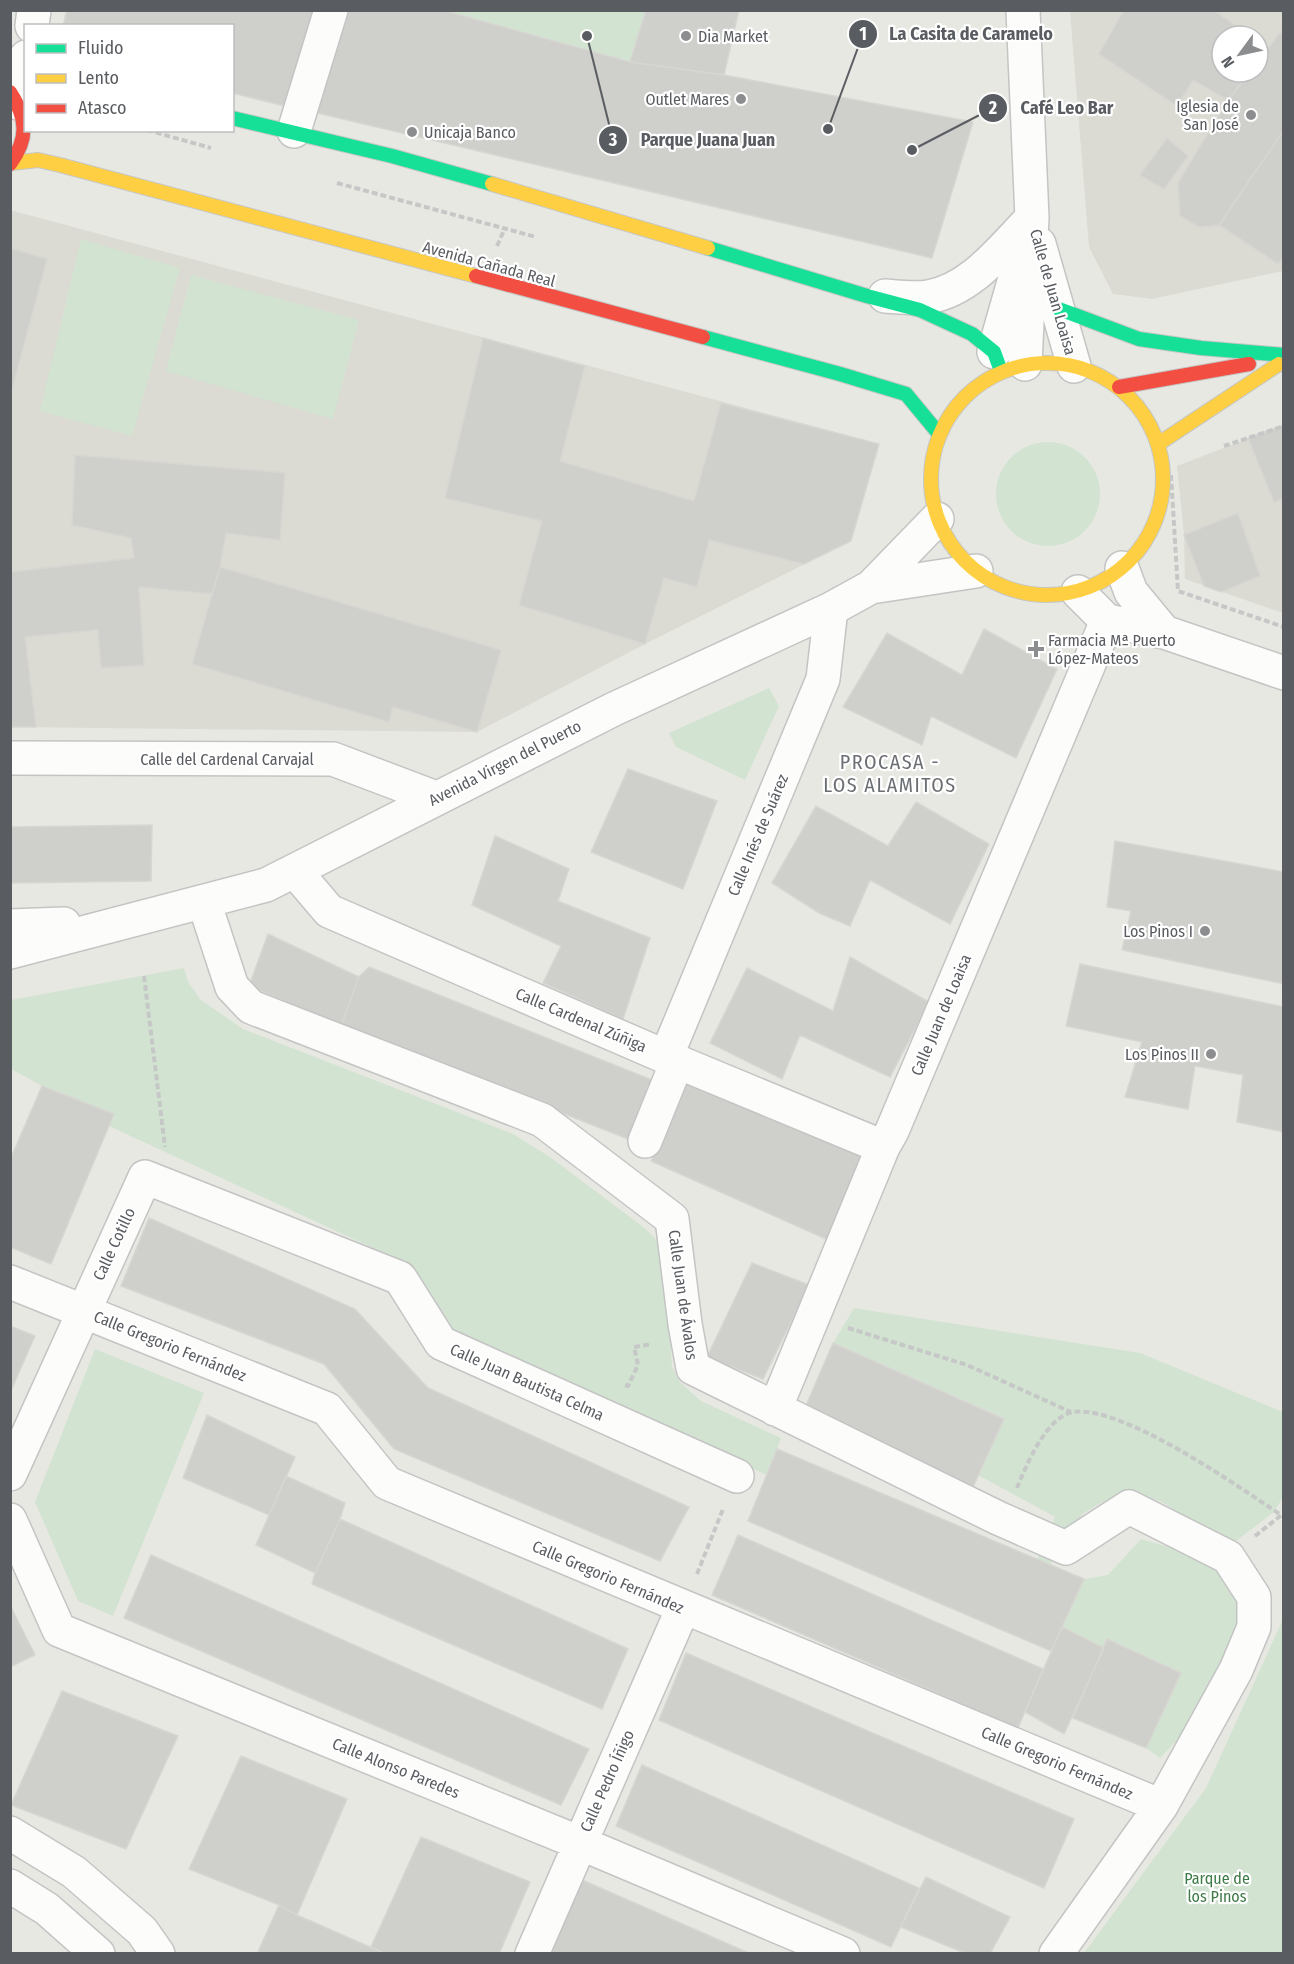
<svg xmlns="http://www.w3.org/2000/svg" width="1294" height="1964" viewBox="0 0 1294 1964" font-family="'Fira Sans Condensed',sans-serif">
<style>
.education{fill:#dbdad3;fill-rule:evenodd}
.green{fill:#d2e3d1}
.building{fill:#cfcfcc;stroke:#d7d6d2;stroke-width:1.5}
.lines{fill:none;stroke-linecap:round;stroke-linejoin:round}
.street-casing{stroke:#c4c4c4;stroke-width:36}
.fast-casing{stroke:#c5c7c6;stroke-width:16}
.slow-casing{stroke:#c5c7c6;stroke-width:16}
.jam-casing{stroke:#c5c7c6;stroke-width:16}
.path{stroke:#c5c8c6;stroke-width:4;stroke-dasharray:6 3;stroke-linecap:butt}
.street{stroke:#fcfcfb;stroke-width:33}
.fast{stroke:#16e098;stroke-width:14}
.slow{stroke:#ffcf43;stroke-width:14}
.jam{stroke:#f24e42;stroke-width:14}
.poi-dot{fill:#8b8d8e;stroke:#fff;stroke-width:2}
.labels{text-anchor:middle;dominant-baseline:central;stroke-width:4.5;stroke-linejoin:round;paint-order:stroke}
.poi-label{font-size:16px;fill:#595c60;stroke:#fff;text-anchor:end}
.street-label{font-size:16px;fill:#595c60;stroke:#fff}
.park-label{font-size:16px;fill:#3e7a46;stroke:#fff}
.quarter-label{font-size:20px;letter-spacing:1.5px;fill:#6b6e72;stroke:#fff}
.leader{fill:none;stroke:#595c60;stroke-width:2}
.callout-dot{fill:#595c60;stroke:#fff;stroke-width:2}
.mark-label{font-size:18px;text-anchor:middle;font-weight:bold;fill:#fff}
.callout-label{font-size:18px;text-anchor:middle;font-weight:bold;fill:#595c60;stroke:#fff;stroke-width:4.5;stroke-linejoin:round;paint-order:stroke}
</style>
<rect width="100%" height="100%" fill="#e8e8e3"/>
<!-- education -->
<path class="education" d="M 1070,11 L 1283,11 L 1283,271 L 1152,299 L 1113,294 L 1089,247 ZM 1222,36 L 1258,36 L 1258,72 L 1222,72 Z
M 10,210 L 879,444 L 851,541 L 645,644 L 477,732 L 11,727 Z
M 1283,425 L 1283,613 L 1185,579 L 1184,535 L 1177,466 Z"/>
<!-- green -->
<path class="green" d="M 442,11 L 646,11 L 630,62 Z
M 81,239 L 180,268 L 132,436 L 40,411 Z
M 191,275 L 359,320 L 333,419 L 166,371 Z
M996 494a52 52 0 1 1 104 0a52 52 0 1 1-104 0Z
M 769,688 L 779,706 L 745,780 L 676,747 L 669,733 Z
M 184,968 L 188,982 L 201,1000 L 243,1029 L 513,1134 L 550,1157 L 642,1226 L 654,1237 L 663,1251 L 667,1271 L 672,1367 L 680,1382 L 701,1401 L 781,1438 L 767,1475 L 443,1327 L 403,1262 L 109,1126 L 114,1114 L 42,1086 L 11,1069 L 11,1000 Z
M 854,1308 L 1140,1353 L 1283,1412 L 1283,1497 L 1274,1512 L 1231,1545 L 1160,1501 L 1123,1493 L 1101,1503 L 1084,1513 L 1069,1530 L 1050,1565 L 1037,1560 L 1055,1517 L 978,1475 L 1004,1418 L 833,1343 Z
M 95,1349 L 204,1393 L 113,1616 L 78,1601 L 35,1502 Z
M 1141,1539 L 1196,1555 L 1227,1574 L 1238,1593 L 1241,1618 L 1234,1644 L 1181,1736 L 1160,1758 L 1146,1748 L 1181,1673 L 1108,1640 L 1104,1648 L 1062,1627 L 1084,1579 L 1108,1575 Z
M 1283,1619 L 1283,1953 L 1084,1953 L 1206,1788 Z"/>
<!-- building -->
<path class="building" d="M 67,10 L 314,10 L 285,106 L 232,93 L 232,26 L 63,26 Z
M 349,10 L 442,10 L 630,62 L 724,75 L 973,122 L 932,258 L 317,113 Z
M 646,10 L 739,10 L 724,75 L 630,62 Z
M 1124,10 L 1214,10 L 1249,36 L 1222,36 L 1222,72 L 1250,72 L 1228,100 L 1193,80 L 1177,106 L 1099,54 Z
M 1280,32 L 1284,34 L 1284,130 L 1219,225 L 1199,227 L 1180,216 L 1178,183 L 1228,100 L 1250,72 L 1258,72 L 1258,63 Z
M 1258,42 L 1268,50 L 1258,63 Z
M 1284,130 L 1284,256 L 1278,264 L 1219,225 Z
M 1167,138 L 1188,156 L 1164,189 L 1140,175 Z
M 10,248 L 47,259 L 10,397 Z
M 483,338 L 585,366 L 560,461 L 694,501 L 721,403 L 879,444 L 851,541 L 804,564 L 709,540 L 697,587 L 664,578 L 645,644 L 519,605 L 542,521 L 445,498 Z
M 1284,425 L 1284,498 L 1274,502 L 1248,438 Z
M 75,455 L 285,473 L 280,540 L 226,533 L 220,567 L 212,594 L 139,587 L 144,665 L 101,668 L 98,630 L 25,637 L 36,727 L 10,727 L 10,572 L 134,558 L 131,538 L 72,525 Z
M 1238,513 L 1260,576 L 1221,592 L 1204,586 L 1184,535 Z
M 220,567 L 501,650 L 477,732 L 393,707 L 389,722 L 192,664 Z
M 984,629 L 1057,669 L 1016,758 L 931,716 L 922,745 L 843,707 L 887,633 L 962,675 Z
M 628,769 L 717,801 L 683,889 L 591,852 Z
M 916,802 L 989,844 L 950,924 L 870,880 L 850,926 L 819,913 L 772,883 L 816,806 L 888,846 Z
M 152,825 L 151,881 L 10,883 L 10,827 Z
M 495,836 L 569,869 L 558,901 L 650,938 L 623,1019 L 543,983 L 561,946 L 472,905 Z
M 1115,841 L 1284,872 L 1284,984 L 1122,950 L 1131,911 L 1107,907 Z
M 268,934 L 359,977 L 341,1026 L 249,986 Z
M 850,957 L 929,1002 L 890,1077 L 800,1035 L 782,1079 L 710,1043 L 747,968 L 833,1011 Z
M 1080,964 L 1284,1007 L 1284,1132 L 1237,1122 L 1243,1075 L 1195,1066 L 1188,1109 L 1125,1097 L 1142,1042 L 1066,1026 Z
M 369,967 L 652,1080 L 628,1139 L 341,1026 L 359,977 Z
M 690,1075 L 867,1152 L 828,1240 L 651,1161 Z
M 42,1086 L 114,1114 L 51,1264 L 10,1247 L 10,1160 Z
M 149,1218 L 355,1309 L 428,1388 L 689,1507 L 660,1561 L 394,1449 L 324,1364 L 121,1286 Z
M 752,1263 L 809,1285 L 763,1379 L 707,1357 Z
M 10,1326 L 35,1336 L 10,1393 Z
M 833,1343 L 1004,1419 L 973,1487 L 804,1410 Z
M 207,1415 L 295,1457 L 269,1515 L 183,1478 Z
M 777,1449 L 1084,1579 L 1051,1651 L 748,1521 Z
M 286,1476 L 345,1503 L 340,1519 L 315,1573 L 256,1545 Z
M 340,1519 L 628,1649 L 602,1709 L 312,1584 L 315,1573 Z
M 738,1535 L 1043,1669 L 1018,1728 L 712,1595 Z
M 151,1555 L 589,1749 L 561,1805 L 124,1618 Z
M 10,1605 L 35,1655 L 10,1667 Z
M 1062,1627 L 1104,1648 L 1064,1734 L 1025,1712 Z
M 1107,1639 L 1181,1673 L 1146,1748 L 1073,1718 Z
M 686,1653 L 1074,1819 L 1044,1888 L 659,1720 Z
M 62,1691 L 178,1736 L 126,1849 L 11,1805 Z
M 241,1756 L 347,1799 L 297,1915 L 279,1905 L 189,1869 Z
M 642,1765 L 919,1888 L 891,1947 L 616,1826 Z
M 421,1837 L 530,1882 L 499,1954 L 386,1954 L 371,1947 Z
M 926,1877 L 1010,1917 L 990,1954 L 967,1954 L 901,1927 Z
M 580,1879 L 751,1954 L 550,1954 Z
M 279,1905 L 297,1915 L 386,1954 L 257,1954 Z"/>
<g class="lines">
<defs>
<path id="street" d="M 1023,10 L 1032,218 L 1025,364
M 32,26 L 34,10
M 18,103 L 19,78 L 26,57
M 294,131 L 331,10
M 1039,244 L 1074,366
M 885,296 C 899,297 915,299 928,297 C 972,290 1003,247 1032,218
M 994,352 L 1017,271
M 1122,568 L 1131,592 L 1164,632
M 871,587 L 937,519
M 1078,592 L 1107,621 L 1164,632 L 1284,673
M 10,758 L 333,759 L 436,798
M 295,871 L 329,911 L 666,1057 L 883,1147
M 204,902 L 232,987 L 251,1007 L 542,1120 L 672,1219 L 685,1324 L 693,1368 L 998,1518 L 1066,1548 L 1129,1507 L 1228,1557 L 1254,1597 L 1254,1627 L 1236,1670 L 1161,1806 L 1056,1954
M 10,926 L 64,924
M 10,952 L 266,885 L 614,709 L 831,609 L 871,587 L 976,571
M 666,1057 L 823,679 L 831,609
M 645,1141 L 677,1062
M 10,1282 L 327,1409 L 387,1483 L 1161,1806
M 775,1409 L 883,1147 L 892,1131 L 1107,621
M 10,1474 L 145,1177 L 400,1278 L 441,1343 L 737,1476
M 10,1520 L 59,1630 L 580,1843 L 843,1954
M 10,1833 L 74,1872 L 142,1931 L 158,1954
M 10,1886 L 47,1909 L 98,1954
M 532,1954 L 683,1608"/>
<path id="fast" d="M 232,118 L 392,156 L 492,184
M 708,248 L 867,296 L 920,310 L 972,334 L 994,352 L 1001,371
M 1059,309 L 1139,339 L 1201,348 L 1284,355
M 703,337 L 840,374 L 906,394 L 939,434"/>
<path id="slow" d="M 12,163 L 38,160 L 60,165 L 476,276
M 492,184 L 708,248
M931 479a116 116 0 1 1 232 0a116 116 0 1 1-232 0Z
M 1158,444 L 1279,364"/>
<path id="jam" d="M 10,92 C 27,118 29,138 10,164
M 476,276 L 703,337
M 1119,387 L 1249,364"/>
</defs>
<!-- street casing -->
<use href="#street" class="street-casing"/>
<!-- fast casing -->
<use href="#fast" class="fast-casing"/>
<!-- slow casing -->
<use href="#slow" class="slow-casing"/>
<!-- jam casing -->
<use href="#jam" class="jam-casing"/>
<!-- path -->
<path class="path" d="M 147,130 L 211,148
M 337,183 L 536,237
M 497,246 L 505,228
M 1224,446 L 1284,426
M 1171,475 L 1178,591 L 1284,627
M 144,976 L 165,1147
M 848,1328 L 967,1365 L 1071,1412
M 625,1385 L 628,1386 L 638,1365 L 634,1347 L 652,1344
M 1017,1488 C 1026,1466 1046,1417 1073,1412 C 1123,1405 1239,1487 1281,1515
M 1255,1536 L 1284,1513
M 697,1574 L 723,1509"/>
<!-- street -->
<use href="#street" class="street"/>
<!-- fast -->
<use href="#fast" class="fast"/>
<!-- slow -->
<use href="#slow" class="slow"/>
<!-- jam -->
<use href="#jam" class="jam"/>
</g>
<!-- markers -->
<g class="poi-dot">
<circle cx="686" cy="36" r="6"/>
<circle cx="741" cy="99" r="6"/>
<circle cx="1251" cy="115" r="6"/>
<circle cx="412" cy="132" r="6"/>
<path d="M1033 640h6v6h6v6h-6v6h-6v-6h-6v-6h6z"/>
<circle cx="1205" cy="931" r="6"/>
<circle cx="1211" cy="1054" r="6"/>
</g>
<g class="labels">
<!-- poi labels -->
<g class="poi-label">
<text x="698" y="36" text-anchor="start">Dia Market</text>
<text x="729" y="99">Outlet Mares</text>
<text x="1239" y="106">Iglesia de<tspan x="1239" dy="18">San José</tspan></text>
<text x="424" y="132" text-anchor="start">Unicaja Banco</text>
<text x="1048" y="640" text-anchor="start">Farmacia Mª Puerto<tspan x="1048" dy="18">López-Mateos</tspan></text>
<text x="1193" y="931">Los Pinos I</text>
<text x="1199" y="1054">Los Pinos II</text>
</g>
<!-- street labels -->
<g class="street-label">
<text transform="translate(489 264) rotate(15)">Avenida Cañada Real</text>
<text transform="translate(1053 292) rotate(74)">Calle de Juan Loaisa</text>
<text x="227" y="759">Calle del Cardenal Carvajal</text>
<text transform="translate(505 763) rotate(-27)">Avenida Virgen del Puerto</text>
<text transform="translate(758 835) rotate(-67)">Calle Inés de Suárez</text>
<text transform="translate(941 1015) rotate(-67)">Calle Juan de Loaisa</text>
<text transform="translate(581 1020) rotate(23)">Calle Cardenal Zúñiga</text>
<text transform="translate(114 1244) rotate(-65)">Calle Cotillo</text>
<text transform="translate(683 1295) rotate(82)">Calle Juan de Ávalos</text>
<text transform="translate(170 1346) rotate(22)">Calle Gregorio Fernández</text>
<text transform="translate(527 1382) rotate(24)">Calle Juan Bautista Celma</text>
<text transform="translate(608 1577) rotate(23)">Calle Gregorio Fernández</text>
<text transform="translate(1057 1763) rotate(23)">Calle Gregorio Fernández</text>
<text transform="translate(396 1768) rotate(22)">Calle Alonso Paredes</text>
<text transform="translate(607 1781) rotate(-66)">Calle Pedro Íñigo</text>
</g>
<!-- park labels -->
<g class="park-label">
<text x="1217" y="1878">Parque de<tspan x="1217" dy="18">los Pinos</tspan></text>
</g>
<!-- quarter labels -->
<g class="quarter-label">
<text x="890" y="762">PROCASA -<tspan x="890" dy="23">LOS ALAMITOS</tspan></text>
</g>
</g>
<!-- callouts -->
<path class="leader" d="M828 129L863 34M912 150L993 108M587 36L613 140"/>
<g class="callout-dot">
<circle cx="828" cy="129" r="6"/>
<circle cx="912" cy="150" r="6"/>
<circle cx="587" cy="36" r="6"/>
<circle cx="863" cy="34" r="15"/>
<circle cx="993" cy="108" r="15"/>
<circle cx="613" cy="140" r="15"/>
</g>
<g class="mark-label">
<text x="863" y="40">1</text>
<text x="993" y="114">2</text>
<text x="613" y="146">3</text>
</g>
<g class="callout-label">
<text x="971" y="40">La Casita de Caramelo</text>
<text x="1067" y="114">Café Leo Bar</text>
<text x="708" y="146">Parque Juana Juan</text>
</g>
<!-- border -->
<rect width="1294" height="1964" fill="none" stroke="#595c60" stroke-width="24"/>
<!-- legend -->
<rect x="24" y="24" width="210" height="108" fill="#ffffff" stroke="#bdbebf" stroke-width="1.5"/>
<rect x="36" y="44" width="30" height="9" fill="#16e098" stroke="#bdbebf" stroke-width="1.5"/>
<text x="78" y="54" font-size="18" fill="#595c60">Fluido</text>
<rect x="36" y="74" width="30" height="9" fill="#ffcf43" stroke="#bdbebf" stroke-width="1.5"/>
<text x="78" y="84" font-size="18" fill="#595c60">Lento</text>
<rect x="36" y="104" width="30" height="9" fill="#f24e42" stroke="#bdbebf" stroke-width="1.5"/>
<text x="78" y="114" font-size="18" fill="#595c60">Atasco</text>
<!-- north arrow -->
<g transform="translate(1240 54) rotate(237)"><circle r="28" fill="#ffffff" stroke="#bdbebf" stroke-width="1.5"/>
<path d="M0-4.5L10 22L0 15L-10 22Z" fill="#8b8d8e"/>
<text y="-9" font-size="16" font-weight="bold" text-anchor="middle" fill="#595c60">N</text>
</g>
</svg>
